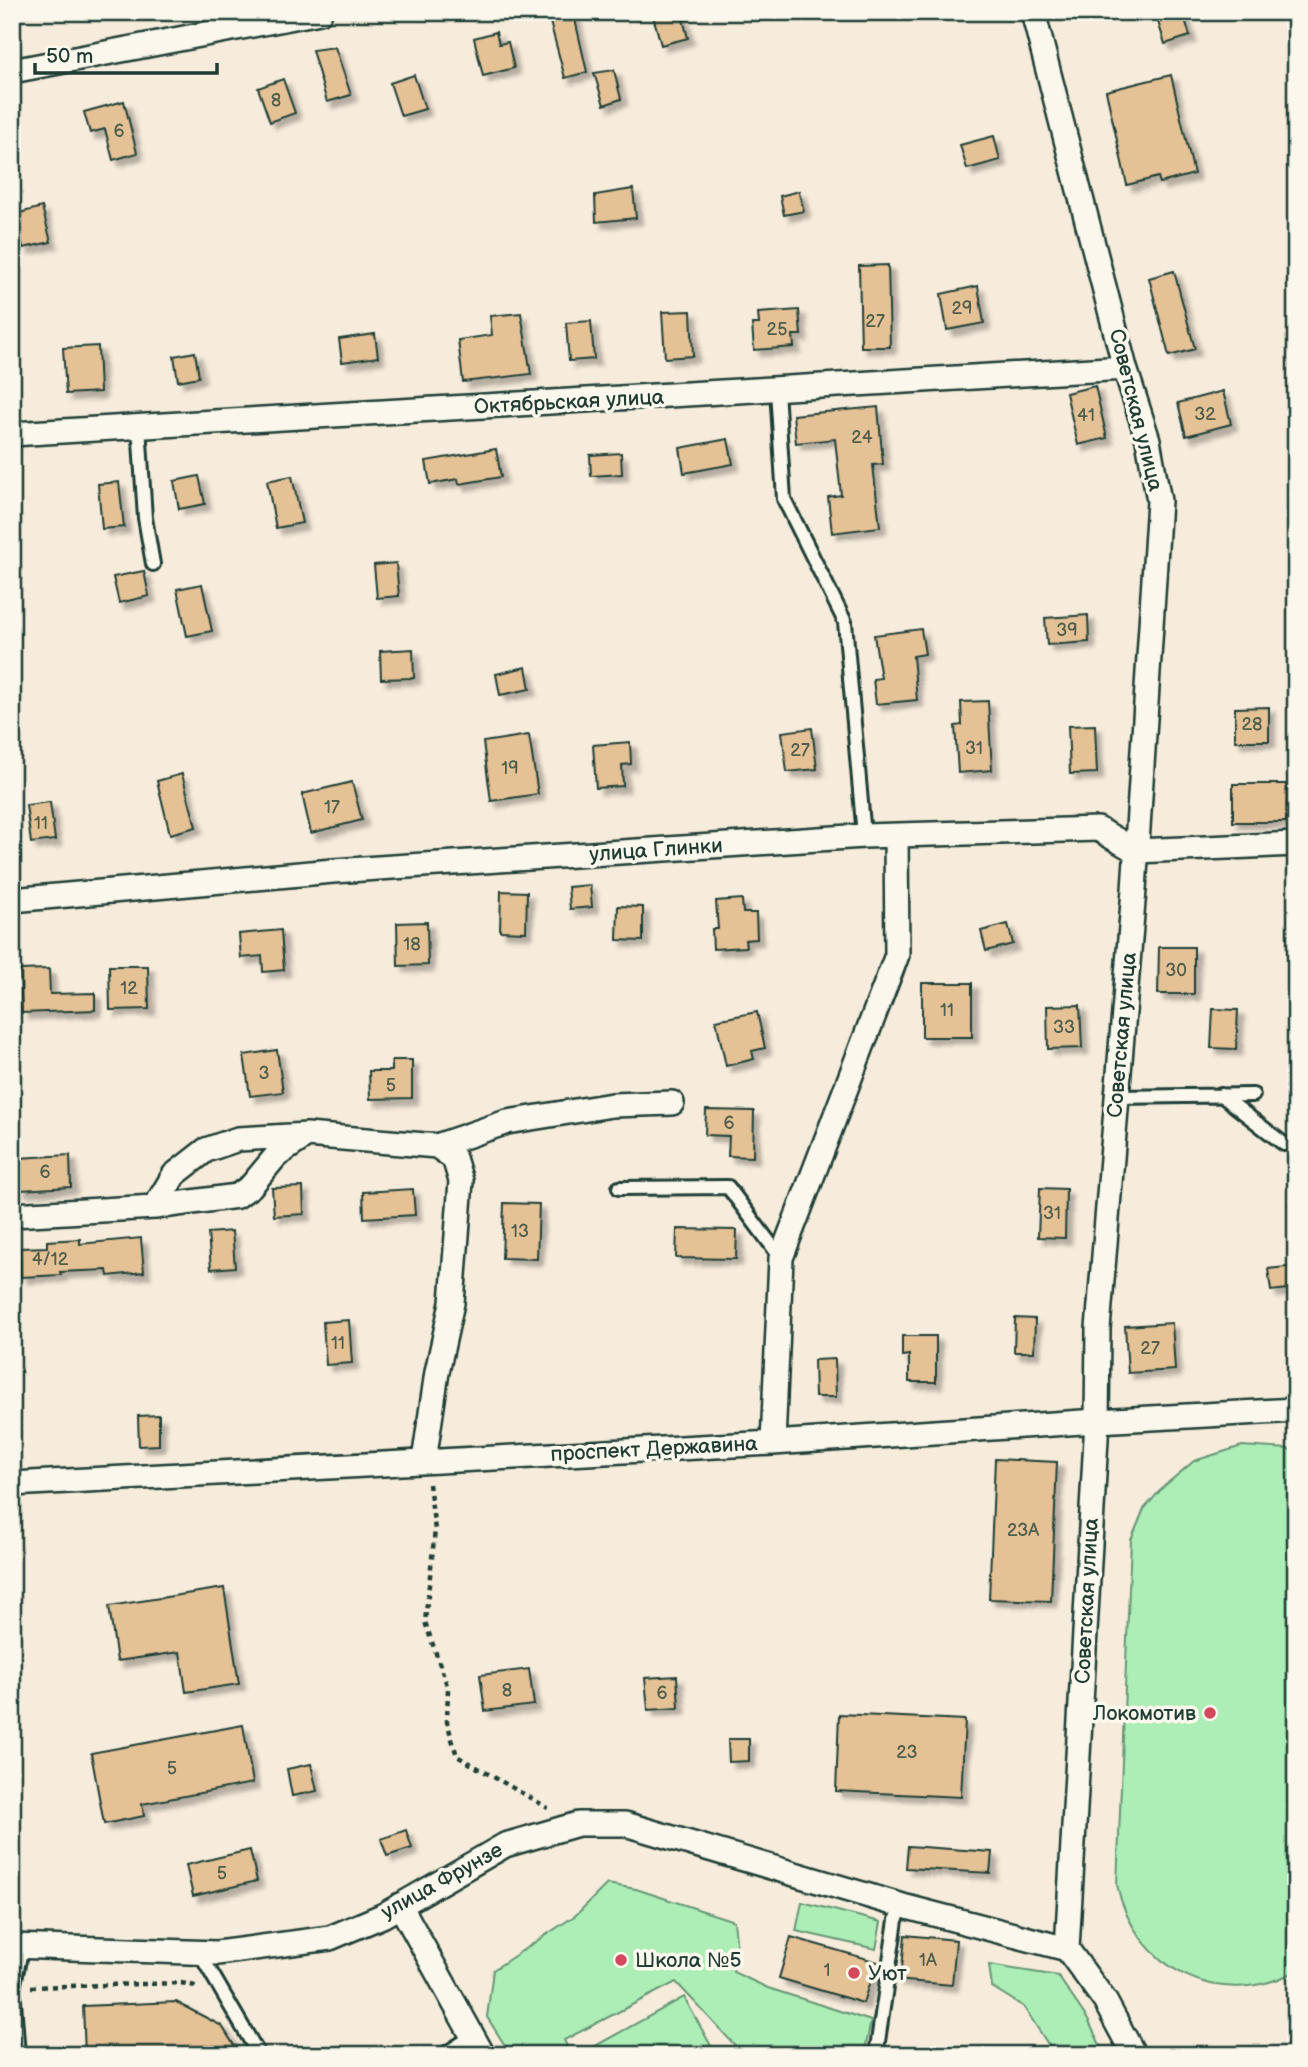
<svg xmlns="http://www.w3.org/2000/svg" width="1308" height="2067" viewBox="0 0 1308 2067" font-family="'Balsamiq Sans',sans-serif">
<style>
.green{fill:#adeeb7;stroke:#669676;stroke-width:2}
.building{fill:#e5c196;stroke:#1f3d34;stroke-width:2;filter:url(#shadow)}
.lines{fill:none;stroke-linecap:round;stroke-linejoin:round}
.service-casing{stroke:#1f3d34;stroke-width:18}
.minor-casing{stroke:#1f3d34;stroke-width:28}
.path{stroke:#1f3d34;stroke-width:4.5;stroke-dasharray:5 5;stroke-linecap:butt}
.service{stroke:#fbf7ec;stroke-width:12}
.minor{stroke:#fbf7ec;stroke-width:23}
.poi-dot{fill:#d1495b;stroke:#fbf7ec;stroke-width:2.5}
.labels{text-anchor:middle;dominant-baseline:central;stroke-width:7;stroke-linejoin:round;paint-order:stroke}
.number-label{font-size:18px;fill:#505e4c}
.street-label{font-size:21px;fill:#1f3d34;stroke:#fbf7ec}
.poi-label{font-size:21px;fill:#1f3d34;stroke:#fbf7ec;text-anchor:start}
</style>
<defs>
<filter id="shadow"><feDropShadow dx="6" dy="6" stdDeviation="2" flood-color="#0004"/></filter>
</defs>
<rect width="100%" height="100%" fill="#f7ecdb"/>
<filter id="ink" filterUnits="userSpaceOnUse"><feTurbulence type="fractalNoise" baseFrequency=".0143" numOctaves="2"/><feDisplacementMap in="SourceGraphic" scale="14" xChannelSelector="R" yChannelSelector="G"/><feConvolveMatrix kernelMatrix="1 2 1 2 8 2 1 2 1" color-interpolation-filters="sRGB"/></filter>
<g filter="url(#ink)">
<!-- green -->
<path class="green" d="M 1242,1446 L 1289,1449 L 1296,1452 L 1296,1971 C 1220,2012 1135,1969 1117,1885 L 1131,1540 L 1144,1509 L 1163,1487 L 1194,1461 Z
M 607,1884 L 636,1889 L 734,1921 L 737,1950 L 733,1972 L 768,1988 L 871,2021 L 864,2055 L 744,2055 L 676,1982 L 564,2040 L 571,2055 L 511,2055 L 487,2017 L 493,1970 L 576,1915 Z
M 802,1902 L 881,1922 L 876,1949 L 796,1931 Z
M 989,1965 L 1058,1976 L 1088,2020 L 1105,2055 L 1055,2055 L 1024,2007 L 992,1987 Z
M 684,1997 L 716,2055 L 579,2055 Z"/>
<!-- building -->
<path class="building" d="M 652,12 L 681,12 L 688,38 L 661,45 Z
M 1155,12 L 1183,12 L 1190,36 L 1165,44 Z
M 574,15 L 587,72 L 565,78 L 550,22 Z
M 496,32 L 499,44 L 508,42 L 514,68 L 483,76 L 474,38 Z
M 335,47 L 351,95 L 327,102 L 312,50 Z
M 614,70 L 621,99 L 604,105 L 594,73 Z
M 414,75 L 425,109 L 401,116 L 390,83 Z
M 1171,75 L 1194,174 L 1160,183 L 1158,177 L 1127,185 L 1106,91 Z
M 283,79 L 295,113 L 270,122 L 258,88 Z
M 124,101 L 137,153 L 113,160 L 105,129 L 90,133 L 84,112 Z
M 994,136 L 1000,160 L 967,169 L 960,145 Z
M 633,189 L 636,218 L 596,222 L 595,195 Z
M 799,191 L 804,211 L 784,215 L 780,196 Z
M 42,207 L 51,242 L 23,248 L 16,214 Z
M 888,265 L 890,347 L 861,347 L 859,266 Z
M 1174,271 L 1195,349 L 1169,356 L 1149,278 Z
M 978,286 L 984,323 L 947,330 L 941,294 Z
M 799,310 L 801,335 L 793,335 L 794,347 L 754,350 L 752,324 L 759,324 L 758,313 Z
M 691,311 L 693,356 L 665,358 L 662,312 Z
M 521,313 L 531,374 L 463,382 L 458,340 L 492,335 L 490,316 Z
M 591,321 L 594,359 L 569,361 L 566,323 Z
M 375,334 L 378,357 L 342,362 L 339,339 Z
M 98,346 L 100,392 L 66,394 L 63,348 Z
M 195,352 L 199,377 L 178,381 L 174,356 Z
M 1095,386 L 1107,438 L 1078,445 L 1066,393 Z
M 1223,391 L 1231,424 L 1186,436 L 1178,403 Z
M 878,407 L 883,464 L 873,465 L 880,527 L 832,533 L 828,497 L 841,495 L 835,439 L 796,443 L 793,415 Z
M 728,439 L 733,464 L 684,473 L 680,448 Z
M 496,449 L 501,477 L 459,484 L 458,479 L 430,484 L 426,461 Z
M 621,453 L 622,474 L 591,476 L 590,455 Z
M 199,476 L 205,504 L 179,509 L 174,481 Z
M 292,476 L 302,523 L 276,528 L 267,481 Z
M 119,482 L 124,527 L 102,529 L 98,484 Z
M 396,563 L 399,596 L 377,598 L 374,565 Z
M 144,571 L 149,596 L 119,603 L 113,577 Z
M 202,584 L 212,631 L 187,636 L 177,589 Z
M 1088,615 L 1089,642 L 1047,645 L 1045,618 Z
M 921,629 L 925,654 L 913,656 L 917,700 L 876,704 L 873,679 L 881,678 L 874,635 Z
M 413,649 L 414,678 L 381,679 L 380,651 Z
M 526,667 L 530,689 L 500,695 L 496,674 Z
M 988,701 L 992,770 L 958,773 L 955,726 L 962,725 L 961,702 Z
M 1269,707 L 1269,741 L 1235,741 L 1235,708 Z
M 1095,725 L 1097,773 L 1070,774 L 1068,726 Z
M 812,728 L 817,769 L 787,772 L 782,732 Z
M 529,735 L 538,794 L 491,801 L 483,742 Z
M 630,742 L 631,764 L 622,765 L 623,786 L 596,788 L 593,745 Z
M 182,774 L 196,827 L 170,834 L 157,781 Z
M 352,782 L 362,820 L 311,833 L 302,794 Z
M 1233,784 L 1287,784 L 1286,822 L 1233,822 Z
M 50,802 L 55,840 L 31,843 L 26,805 Z
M 590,885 L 592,907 L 570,909 L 568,887 Z
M 501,891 L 527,892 L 526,932 L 500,931 Z
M 742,899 L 743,913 L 756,913 L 757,939 L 745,940 L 746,947 L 713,949 L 712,929 L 718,929 L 716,901 Z
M 618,906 L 643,907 L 643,941 L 617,940 Z
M 427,922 L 428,965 L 398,966 L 397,923 Z
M 1008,924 L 1013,944 L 986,951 L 981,931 Z
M 281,930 L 284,970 L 263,972 L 262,956 L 241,958 L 239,934 Z
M 1159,947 L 1194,947 L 1194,994 L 1158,994 Z
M 109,966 L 148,966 L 149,1009 L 110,1010 Z
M 49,969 L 50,994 L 95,993 L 95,1010 L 22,1013 L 20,970 Z
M 922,983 L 972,983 L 972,1037 L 922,1037 Z
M 1080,1005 L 1082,1048 L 1048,1049 L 1047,1006 Z
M 1213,1009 L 1238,1010 L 1236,1049 L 1211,1048 Z
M 757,1012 L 765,1048 L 752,1051 L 754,1059 L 726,1066 L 716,1020 Z
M 277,1050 L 283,1092 L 250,1096 L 244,1055 Z
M 392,1060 L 412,1060 L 412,1098 L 370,1099 L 369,1071 L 392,1071 Z
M 706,1110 L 754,1111 L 753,1157 L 728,1156 L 729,1136 L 705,1135 Z
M 70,1155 L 71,1187 L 20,1190 L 18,1158 Z
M 303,1187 L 304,1214 L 274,1216 L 272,1188 Z
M 1040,1188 L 1066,1189 L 1065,1238 L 1038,1237 Z
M 413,1189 L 415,1215 L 364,1218 L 363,1192 Z
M 504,1203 L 539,1204 L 537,1259 L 502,1258 Z
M 677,1229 L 737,1230 L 736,1259 L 676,1258 Z
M 232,1231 L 235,1267 L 211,1269 L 208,1233 Z
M 141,1238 L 144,1272 L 108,1276 L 107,1270 L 60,1272 L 61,1275 L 21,1277 L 20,1248 L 47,1247 L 47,1241 L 80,1239 L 80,1244 Z
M 1296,1266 L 1296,1288 L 1271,1291 L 1268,1269 Z
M 1015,1318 L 1035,1319 L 1034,1352 L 1014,1352 Z
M 349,1320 L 352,1363 L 326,1365 L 323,1322 Z
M 1172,1323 L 1175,1370 L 1128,1373 L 1125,1326 Z
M 902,1336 L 936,1336 L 936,1382 L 909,1382 L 909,1355 L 902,1356 Z
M 835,1359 L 836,1397 L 815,1397 L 814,1360 Z
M 159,1415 L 159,1445 L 139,1446 L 138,1416 Z
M 995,1459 L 1057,1462 L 1051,1601 L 989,1599 Z
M 224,1588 L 239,1684 L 186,1692 L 180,1652 L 117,1661 L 109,1606 Z
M 529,1669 L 534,1705 L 485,1711 L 480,1675 Z
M 677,1676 L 679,1708 L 648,1710 L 645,1678 Z
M 839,1714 L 965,1720 L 961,1797 L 836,1791 Z
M 243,1725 L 253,1783 L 142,1804 L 144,1816 L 104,1824 L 91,1753 Z
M 728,1739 L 749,1739 L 749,1761 L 729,1762 Z
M 311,1764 L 317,1791 L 292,1796 L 287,1769 Z
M 406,1830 L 412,1848 L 387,1856 L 381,1839 Z
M 908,1846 L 992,1852 L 990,1873 L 906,1868 Z
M 250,1850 L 257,1881 L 193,1896 L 186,1865 Z
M 905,1935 L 956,1940 L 952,1985 L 896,1980 L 898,1968 L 902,1969 Z
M 791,1937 L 881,1963 L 879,1978 L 871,1978 L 863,2003 L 779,1978 Z
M 176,2002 L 222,2026 L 240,2055 L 85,2055 L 83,2006 Z"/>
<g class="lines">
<defs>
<path id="service" d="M 777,390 L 784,499 L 845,622 L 864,836
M 139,426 L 145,518 L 153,564
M 1221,1095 L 1284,1144
M 1117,1097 L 1253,1095
M 619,1188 L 728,1187 L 781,1258
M 199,1952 L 259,2055
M 18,2055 L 13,1988 L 22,1946
M 443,2055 L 473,2036
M 876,2055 L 896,1920 L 903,1906"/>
<path id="minor" d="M 1033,12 L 1125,368 L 1148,440 L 1159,501 L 1134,890 L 1098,1329 L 1097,1421 L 1067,1949 L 1105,2001 L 1134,2055
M 12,71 L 320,12
M 12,434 L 1125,368
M 12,900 L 333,871 L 864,836 L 1098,829 L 1136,851 L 1296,844
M 155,1207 L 174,1175 L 206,1150 L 238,1139 L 307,1135 L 437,1146 L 507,1122 L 612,1105 L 672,1103
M 12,1215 L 155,1207 L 237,1196 L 251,1186 L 276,1156 L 307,1135
M 773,1443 L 781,1258 L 897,955 L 896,836
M 424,1461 L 437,1372 L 452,1303 L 461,1181 L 454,1158 L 437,1146
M 12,1484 L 773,1443 L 1097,1421 L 1296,1410
M 400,1905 L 483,2055
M 12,1946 L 217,1953 L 330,1938 L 382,1916 L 505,1845 L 578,1824 L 625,1824 L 903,1906 L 1067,1949"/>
</defs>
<!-- service casing -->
<use href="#service" class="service-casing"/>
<!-- minor casing -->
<use href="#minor" class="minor-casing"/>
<!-- path -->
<path class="path" d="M 429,1484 L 435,1530 L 425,1622 L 448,1688 L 447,1722 L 457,1756 L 548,1808
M 31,1987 L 181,1983 L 200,1987"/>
<!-- service -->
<use href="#service" class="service"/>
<!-- minor -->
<use href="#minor" class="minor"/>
</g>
</g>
<!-- markers -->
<g class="poi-dot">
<circle cx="1210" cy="1713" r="7"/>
<circle cx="621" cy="1960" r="7"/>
<circle cx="854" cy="1973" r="7"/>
</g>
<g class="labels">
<!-- number labels -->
<g class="number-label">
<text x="276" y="100">8</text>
<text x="119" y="131">6</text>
<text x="962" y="308">29</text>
<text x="875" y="321">27</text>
<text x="777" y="329">25</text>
<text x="1205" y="414">32</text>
<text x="1086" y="415">41</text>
<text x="862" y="437">24</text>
<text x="1067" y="630">39</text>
<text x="1252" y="724">28</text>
<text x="974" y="748">31</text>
<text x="800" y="750">27</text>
<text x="510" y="768">19</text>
<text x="332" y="807">17</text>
<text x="41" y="823">11</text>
<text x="412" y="944">18</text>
<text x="1176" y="970">30</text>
<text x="129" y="988">12</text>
<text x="947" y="1010">11</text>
<text x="1064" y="1027">33</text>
<text x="264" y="1073">3</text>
<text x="391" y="1085">5</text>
<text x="729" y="1123">6</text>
<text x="45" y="1172">6</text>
<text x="1052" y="1213">31</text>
<text x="520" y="1231">13</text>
<text x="50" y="1259">4/12</text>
<text x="338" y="1343">11</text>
<text x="1150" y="1348">27</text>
<text x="1023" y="1530">23А</text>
<text x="507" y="1690">8</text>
<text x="662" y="1693">6</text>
<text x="907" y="1752">23</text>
<text x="172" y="1768">5</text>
<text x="222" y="1873">5</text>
<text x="928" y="1960">1А</text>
<text x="827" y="1970">1</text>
</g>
<!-- street labels -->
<g class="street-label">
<text transform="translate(569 402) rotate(-3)">Октябрьская улица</text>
<text transform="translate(1136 410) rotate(76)">Советская улица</text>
<text transform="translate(656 850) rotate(-4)">улица Глинки</text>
<text transform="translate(1122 1035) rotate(-85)">Советская улица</text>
<text transform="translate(654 1449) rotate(-3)">проспект Державина</text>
<text transform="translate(1087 1601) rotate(-87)">Советская улица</text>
<text transform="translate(442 1881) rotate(-29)">улица Фрунзе</text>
</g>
<!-- poi labels -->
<g class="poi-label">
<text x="1196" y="1713" text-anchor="end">Локомотив</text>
<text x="635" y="1960">Школа №5</text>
<text x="868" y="1973">Уют</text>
</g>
</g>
<!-- margin -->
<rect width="1308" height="2067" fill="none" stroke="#fbf7ec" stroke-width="42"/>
<rect x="21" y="21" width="1266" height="2025" fill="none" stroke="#1f3d34" stroke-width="2.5" filter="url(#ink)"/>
<!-- scale -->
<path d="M35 63v10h182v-10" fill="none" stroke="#1f3d34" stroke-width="3.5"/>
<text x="46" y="63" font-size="21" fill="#1f3d34" stroke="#fbf7ec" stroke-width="5" paint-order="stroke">50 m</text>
</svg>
